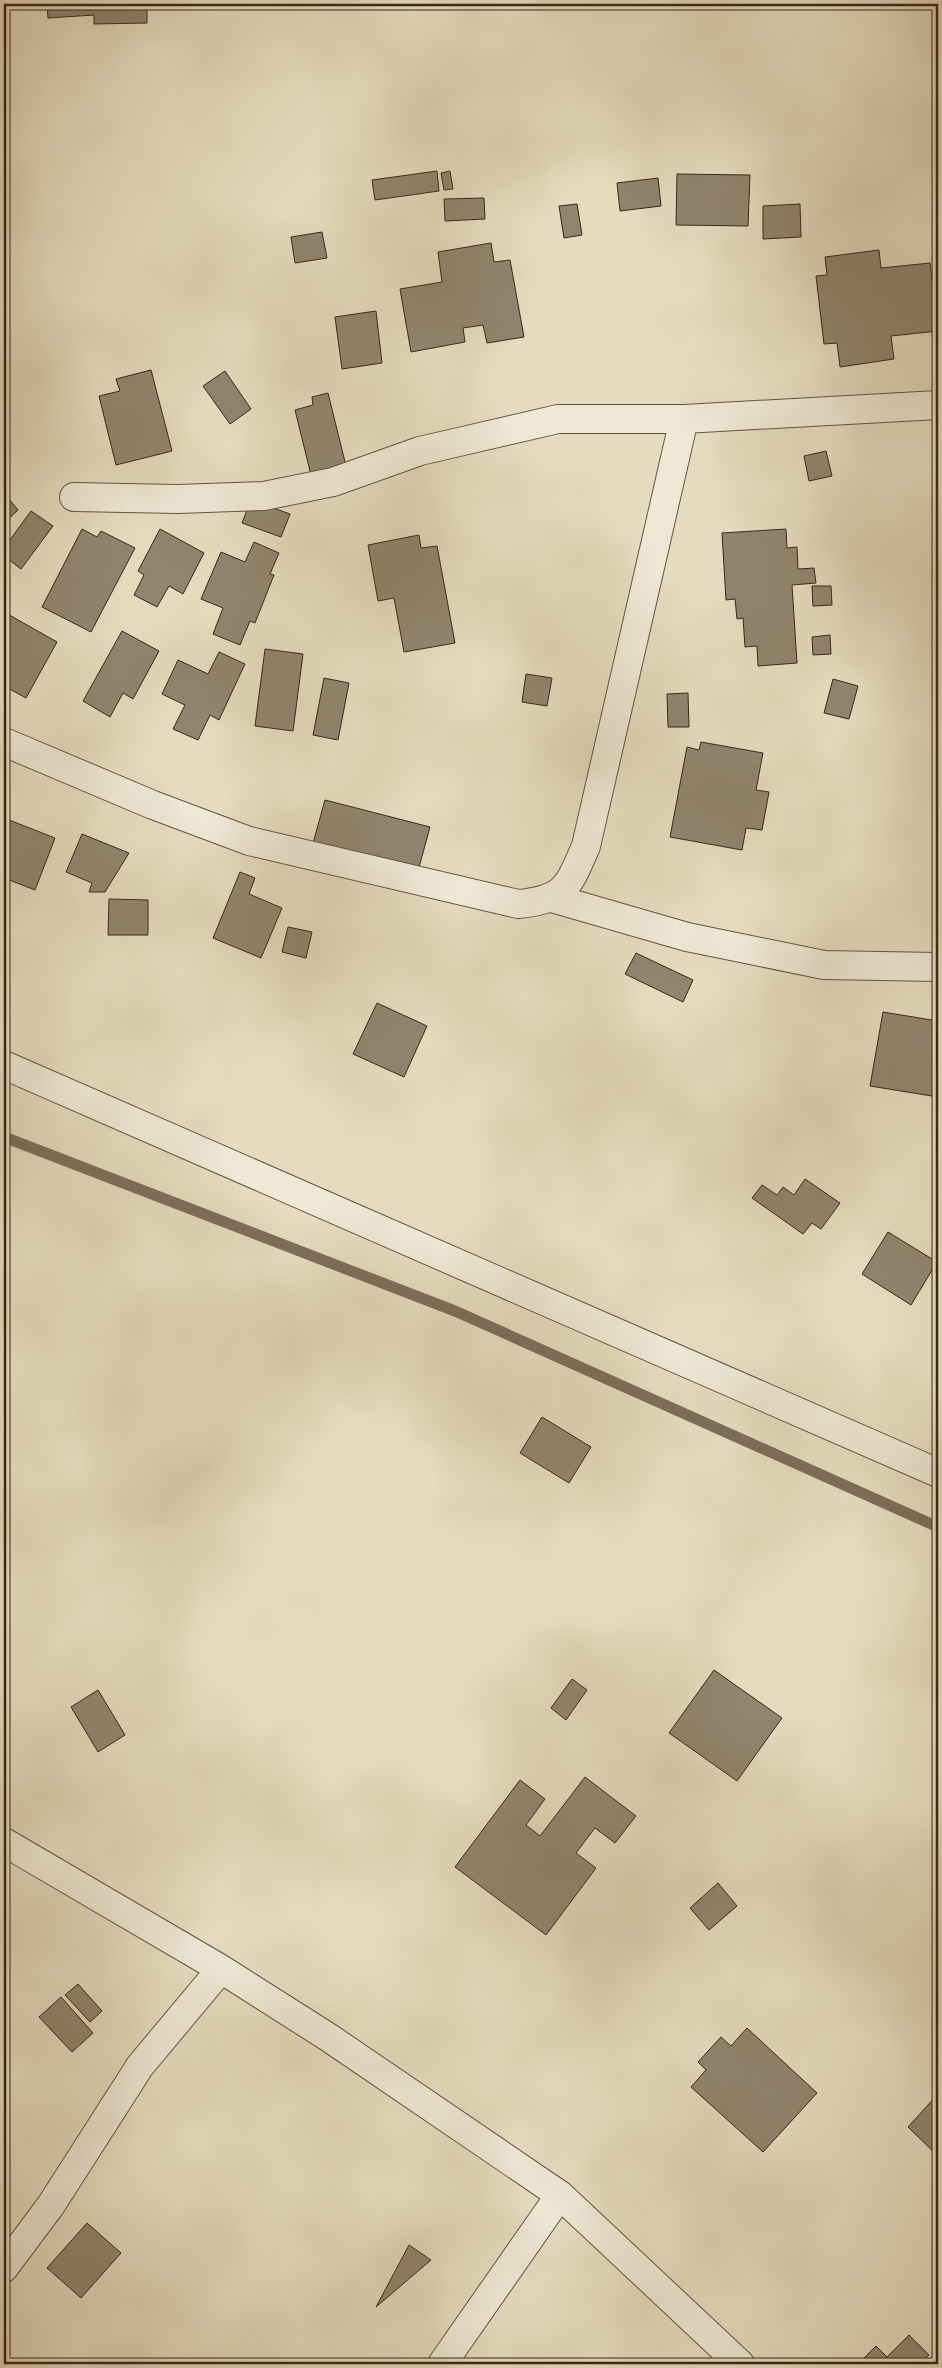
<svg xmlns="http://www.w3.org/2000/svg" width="942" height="2368" viewBox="0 0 942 2368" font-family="'Sorts Mill Goudy',serif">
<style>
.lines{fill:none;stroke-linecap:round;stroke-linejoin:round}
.stream{stroke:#7c6e5c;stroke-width:11}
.building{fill:#918570;stroke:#37261b}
.minor-casing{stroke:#625444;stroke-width:30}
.minor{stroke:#eee8d5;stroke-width:28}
</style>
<rect width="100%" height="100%" fill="#e5dcbf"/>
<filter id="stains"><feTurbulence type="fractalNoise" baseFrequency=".004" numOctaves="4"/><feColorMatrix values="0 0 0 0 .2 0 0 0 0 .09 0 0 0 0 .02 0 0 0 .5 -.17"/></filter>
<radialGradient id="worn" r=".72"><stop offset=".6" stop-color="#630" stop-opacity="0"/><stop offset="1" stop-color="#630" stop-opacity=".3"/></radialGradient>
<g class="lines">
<!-- stream -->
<path class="stream" d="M 4,1137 L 455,1311 L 938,1527"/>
</g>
<!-- building -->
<path class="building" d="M 47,4 L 147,4 L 147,23 L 94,24 L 94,15 L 48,18 Z
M 214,4 L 274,4 L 274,9 L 214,8 Z
M 437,171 L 439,191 L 375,200 L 372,180 Z
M 450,171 L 453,189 L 444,190 L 441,173 Z
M 677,174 L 750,175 L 748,226 L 676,225 Z
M 658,178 L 661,206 L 620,211 L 617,183 Z
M 484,198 L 485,219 L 445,221 L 444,199 Z
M 577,204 L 582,235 L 564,238 L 559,206 Z
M 800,204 L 801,237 L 763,239 L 763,206 Z
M 322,232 L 327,258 L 295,263 L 291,237 Z
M 491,243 L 494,262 L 510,260 L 524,337 L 487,343 L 483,325 L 463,328 L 465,342 L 411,352 L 400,289 L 442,282 L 438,252 Z
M 879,250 L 881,268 L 930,263 L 938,331 L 891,336 L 894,359 L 840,367 L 837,343 L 824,344 L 816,276 L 827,275 L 825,257 Z
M 376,311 L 382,363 L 342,369 L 335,317 Z
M 151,370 L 172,451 L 116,465 L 99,396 L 120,391 L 116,379 Z
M 225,371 L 251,409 L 230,424 L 203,386 Z
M 328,393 L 346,466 L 311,475 L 295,410 L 313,405 L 312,397 Z
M 826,451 L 832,476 L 809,481 L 804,456 Z
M 4,493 L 18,510 L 4,523 Z
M 251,500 L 290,514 L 281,537 L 242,523 Z
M 31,511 L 53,526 L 21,569 L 4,556 L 4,548 Z
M 82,529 L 97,537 L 101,531 L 135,548 L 91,632 L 42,607 Z
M 160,529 L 204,553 L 183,594 L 169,586 L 157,607 L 134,595 L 144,575 L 138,571 Z
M 786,529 L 787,548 L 797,547 L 798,569 L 814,568 L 816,583 L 792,585 L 797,663 L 758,666 L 757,646 L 745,647 L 743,618 L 737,619 L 735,599 L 726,600 L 722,533 Z
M 419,535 L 421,548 L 437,546 L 455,643 L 404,652 L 394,598 L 378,601 L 368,545 Z
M 254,542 L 279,553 L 270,574 L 274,575 L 255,623 L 250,621 L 240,645 L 213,634 L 223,608 L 201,599 L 221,552 L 245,562 Z
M 812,586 L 831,586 L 832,605 L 813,606 Z
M 4,612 L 57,642 L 26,698 L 4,686 L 9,678 L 4,675 Z
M 122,631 L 159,651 L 133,699 L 123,693 L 110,717 L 83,701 Z
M 830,635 L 831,654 L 813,655 L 812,637 Z
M 265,649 L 303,654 L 293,731 L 255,726 Z
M 219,652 L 245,664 L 219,720 L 210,715 L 198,740 L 173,729 L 185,705 L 162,694 L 178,660 L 208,674 Z
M 526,674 L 552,678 L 547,706 L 522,702 Z
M 324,678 L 349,683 L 338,740 L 313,735 Z
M 833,679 L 858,686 L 849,719 L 824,713 Z
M 688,693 L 689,727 L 668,727 L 667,694 Z
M 701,742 L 763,753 L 756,790 L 769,792 L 762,830 L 746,828 L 742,850 L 670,837 L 687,747 L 699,750 Z
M 325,800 L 430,827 L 418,871 L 313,843 Z
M 4,818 L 55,838 L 35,890 L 4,878 Z
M 82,834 L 129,853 L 105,892 L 89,892 L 92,883 L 66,872 Z
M 240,872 L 255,878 L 249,894 L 282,908 L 261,958 L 213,938 Z
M 109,899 L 148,900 L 148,935 L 108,935 Z
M 288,927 L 312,932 L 306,958 L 282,952 Z
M 636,953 L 693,980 L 683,1002 L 625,974 Z
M 377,1003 L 427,1026 L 404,1077 L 353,1054 Z
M 883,1012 L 938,1021 L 938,1097 L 870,1086 Z
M 805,1179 L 840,1203 L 821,1229 L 812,1223 L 803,1234 L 752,1198 L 762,1185 L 777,1195 L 783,1187 L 794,1195 Z
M 888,1232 L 937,1262 L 911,1305 L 862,1274 Z
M 542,1417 L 591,1447 L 569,1483 L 520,1453 Z
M 714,1670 L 782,1718 L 737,1781 L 669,1733 Z
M 572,1679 L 587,1690 L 566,1720 L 551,1708 Z
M 98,1690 L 125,1735 L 98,1752 L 71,1707 Z
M 585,1777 L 636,1816 L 615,1843 L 595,1828 L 576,1853 L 596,1868 L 546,1935 L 455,1867 L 520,1780 L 545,1799 L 526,1825 L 540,1836 Z
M 718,1883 L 737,1906 L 709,1930 L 690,1908 Z
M 78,1984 L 102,2011 L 90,2022 L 65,1995 Z
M 61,1997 L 93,2033 L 72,2052 L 39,2017 Z
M 747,2028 L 817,2093 L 763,2152 L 691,2087 L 706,2070 L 698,2062 L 721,2037 L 731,2046 Z
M 937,2095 L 938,2096 L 938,2156 L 908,2127 Z
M 87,2223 L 121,2253 L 81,2298 L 47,2268 Z
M 409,2245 L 431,2260 L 376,2307 Z
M 909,2335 L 929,2355 L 919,2364 L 858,2364 L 876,2346 L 887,2357 Z"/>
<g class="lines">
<defs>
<path id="minor" d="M 74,497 L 178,499 L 264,496 L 333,482 L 420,451 L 558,419 L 684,419 L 938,405
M 4,742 L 153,805 L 249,841 L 518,904 C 566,899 568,887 586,846 L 684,419
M 552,898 L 687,937 L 824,965 L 938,967
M 4,1065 L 938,1473
M 4,1842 L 221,1969 L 328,2037 L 560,2195 L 740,2364
M 4,2268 L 51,2205 L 140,2066 L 221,1969
M 442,2364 L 560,2195"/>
</defs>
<!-- minor casing -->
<use href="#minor" class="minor-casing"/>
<!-- minor -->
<use href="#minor" class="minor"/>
</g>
<!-- margin -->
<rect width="942" height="2368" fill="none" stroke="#e5dcbf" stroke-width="20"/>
<rect x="5" y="5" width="932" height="2358" fill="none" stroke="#37261b" stroke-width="2.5"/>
<rect x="10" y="10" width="922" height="2348" fill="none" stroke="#37261b"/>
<rect width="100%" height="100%" filter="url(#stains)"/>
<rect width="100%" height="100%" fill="url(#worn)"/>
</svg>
